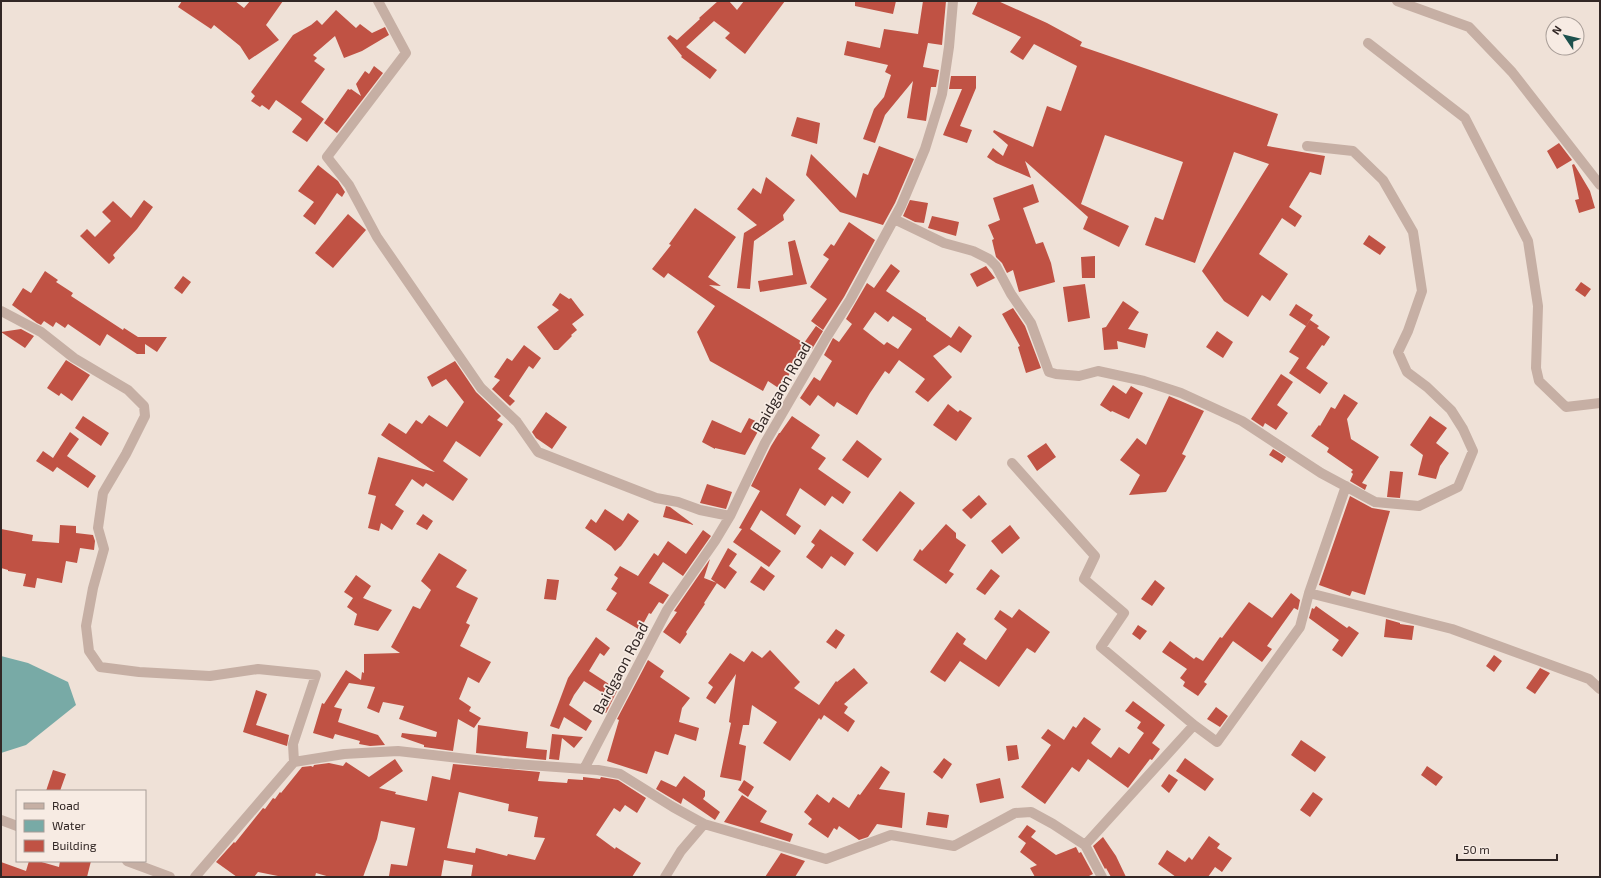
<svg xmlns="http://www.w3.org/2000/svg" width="1601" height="878" viewBox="0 0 1601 878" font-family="'Exo 2',sans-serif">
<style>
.water{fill:#78aaa6}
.building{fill:#c05244;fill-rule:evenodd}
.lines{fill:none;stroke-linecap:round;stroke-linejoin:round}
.minor{stroke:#c6afa4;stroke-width:10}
.labels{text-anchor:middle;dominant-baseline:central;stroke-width:3.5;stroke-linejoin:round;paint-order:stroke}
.street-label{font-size:15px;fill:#322725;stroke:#f7ebe3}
</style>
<rect width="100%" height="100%" fill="#efe1d7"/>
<!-- water -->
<path class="water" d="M 1,656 L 28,663 L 68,682 L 76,705 L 26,745 L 1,753 Z"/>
<!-- building -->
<path class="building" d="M 182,1 L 235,1 L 244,8 L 250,1 L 283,1 L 266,25 L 279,40 L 249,60 L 240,46 L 214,25 L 211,29 L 178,7 Z
M 718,1 L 729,1 L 737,10 L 744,1 L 785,1 L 745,54 L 725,38 L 730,33 L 714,21 L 686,47 L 717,70 L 710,79 L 681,57 L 682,56 L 667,38 L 670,35 L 677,40 L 700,19 L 699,18 Z
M 855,1 L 896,1 L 893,14 L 855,6 Z
M 923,1 L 946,1 L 942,45 L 928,43 L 923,67 L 939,70 L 936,87 L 931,87 L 926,121 L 907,118 L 913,81 L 885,115 L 875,143 L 863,139 L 874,109 L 884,97 L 891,75 L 885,72 L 888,65 L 844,55 L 847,41 L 880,48 L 884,29 L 918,34 Z
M 978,1 L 998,1 L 1047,23 L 1082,42 L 1080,46 L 1278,114 L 1267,146 L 1325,156 L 1321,175 L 1310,172 L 1289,207 L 1302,216 L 1295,227 L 1282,218 L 1259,254 L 1288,274 L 1270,301 L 1262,295 L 1248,317 L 1224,301 L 1202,271 L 1269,164 L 1234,152 L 1195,263 L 1145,245 L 1155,217 L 1163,220 L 1183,162 L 1105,135 L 1081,204 L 1129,226 L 1119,247 L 1083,229 L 1088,217 L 1025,161 L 1031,178 L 996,163 L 987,157 L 993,148 L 1003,156 L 1008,145 L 993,132 L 994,130 L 1033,147 L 1047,106 L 1061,111 L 1077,66 L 1034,44 L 1023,60 L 1010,52 L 1021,37 L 972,14 Z
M 336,10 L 356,28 L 360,24 L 372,33 L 385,27 L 389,35 L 362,51 L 344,58 L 335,36 L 313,55 L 317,58 L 314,61 L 325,69 L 301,102 L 324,119 L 307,142 L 292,132 L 302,119 L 300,117 L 276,100 L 269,110 L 262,105 L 260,107 L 251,101 L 255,96 L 251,92 L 293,35 L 311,25 L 317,20 L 322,25 Z
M 374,66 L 383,73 L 337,133 L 324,123 L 348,89 L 350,90 L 351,89 L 361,96 L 356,84 L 365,71 L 369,74 Z
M 951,76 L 976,76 L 976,88 L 960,126 L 972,130 L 967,143 L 943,135 L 962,89 L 949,89 Z
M 797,117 L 820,123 L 817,144 L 791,136 Z
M 1559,143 L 1572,160 L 1557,169 L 1547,151 Z
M 879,146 L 914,159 L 895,203 L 883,225 L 840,212 L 806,175 L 811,154 L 856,198 L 863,173 L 868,175 Z
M 1574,164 L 1590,191 L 1595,208 L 1579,213 L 1575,200 L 1579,199 L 1572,165 Z
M 318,165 L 338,181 L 345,192 L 342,197 L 337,193 L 315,225 L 303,216 L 314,202 L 298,191 Z
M 766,177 L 795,200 L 783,215 L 784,220 L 754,241 L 750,289 L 737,288 L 744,233 L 757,225 L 737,209 L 753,188 L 761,194 Z
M 1033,184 L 1039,202 L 1023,208 L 1036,244 L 1043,242 L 1051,263 L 1055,282 L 1019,292 L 1013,270 L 1007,273 L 1002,263 L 996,257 L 992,240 L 994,239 L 988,225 L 1000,220 L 993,198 Z
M 144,200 L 153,207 L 137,229 L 113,255 L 115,258 L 109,264 L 80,236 L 87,229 L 95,237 L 111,221 L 102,212 L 113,201 L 131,218 Z
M 910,200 L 928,203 L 924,223 L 915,222 L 903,216 Z
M 695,208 L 736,237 L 708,277 L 721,286 L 709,285 L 804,343 L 816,326 L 823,331 L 812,349 L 806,345 L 782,387 L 777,387 L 768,381 L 763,391 L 710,361 L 697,332 L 715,306 L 668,273 L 664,278 L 652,269 L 671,245 L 669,244 Z
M 348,214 L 366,230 L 333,268 L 315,253 Z
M 932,216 L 959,222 L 956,236 L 928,228 Z
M 849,222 L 875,240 L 844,297 L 823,330 L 811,321 L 827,299 L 810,287 L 829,259 L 823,255 L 831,244 L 834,246 Z
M 1369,235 L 1386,247 L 1380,255 L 1363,244 Z
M 795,240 L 807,284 L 760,292 L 758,281 L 793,275 L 788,242 Z
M 1095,256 L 1095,278 L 1082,278 L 1081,257 Z
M 891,264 L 900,271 L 886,291 L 926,318 L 926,320 L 951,338 L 959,326 L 972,336 L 961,353 L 949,345 L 933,356 L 952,377 L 928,402 L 915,392 L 925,379 L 899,360 L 889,374 L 885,371 L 870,393 L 857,415 L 837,402 L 834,407 L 818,395 L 810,406 L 800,398 L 814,377 L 820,381 L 832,361 L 824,355 L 833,338 L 839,342 L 852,324 L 846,319 L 867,283 L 874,288 ZM 875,312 L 888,322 L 893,316 L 912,329 L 898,349 L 887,342 L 884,345 L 863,329 Z
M 986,266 L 995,278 L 977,287 L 970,274 Z
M 45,271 L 58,280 L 56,282 L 73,293 L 71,296 L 123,330 L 124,328 L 138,337 L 167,337 L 157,352 L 145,344 L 145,354 L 137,354 L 107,334 L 100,346 L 68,324 L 65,328 L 56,322 L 53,327 L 44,321 L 41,325 L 37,323 L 12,305 L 23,288 L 31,293 Z
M 183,276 L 191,282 L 182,294 L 174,288 Z
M 1581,282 L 1591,289 L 1585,297 L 1575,290 Z
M 1085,284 L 1090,318 L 1068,322 L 1063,287 Z
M 560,293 L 569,299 L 571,298 L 584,315 L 572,324 L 577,330 L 571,335 L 572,336 L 558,350 L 554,350 L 537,327 L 559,310 L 552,305 Z
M 1123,301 L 1139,312 L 1128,329 L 1148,334 L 1145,348 L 1117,341 L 1118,349 L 1104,350 L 1102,328 L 1106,327 Z
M 1296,304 L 1313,315 L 1306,326 L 1289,315 Z
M 1013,308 L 1025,326 L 1041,368 L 1026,373 L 1018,347 L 1020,346 L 1002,314 Z
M 1310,320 L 1319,326 L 1317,328 L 1330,337 L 1324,346 L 1322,345 L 1306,368 L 1328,383 L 1320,394 L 1289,373 L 1299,358 L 1289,352 Z
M 21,329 L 34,336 L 25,348 L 1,332 Z
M 1217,331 L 1233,342 L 1223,358 L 1206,347 Z
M 524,345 L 541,358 L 533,369 L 529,366 L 509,396 L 515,401 L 510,406 L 492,389 L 500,380 L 494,377 L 507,358 L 512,361 Z
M 66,360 L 90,375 L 72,401 L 61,393 L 59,396 L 47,388 Z
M 455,361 L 476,392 L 501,416 L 497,420 L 503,424 L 480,457 L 456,441 L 443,461 L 468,479 L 453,501 L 426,483 L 423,487 L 412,479 L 395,505 L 404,511 L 392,530 L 381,523 L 379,531 L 368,528 L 376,496 L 368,494 L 378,457 L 435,472 L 381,435 L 389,423 L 406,434 L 416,420 L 422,424 L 429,415 L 447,427 L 464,402 L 446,379 L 432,387 L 427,377 Z
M 1281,374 L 1293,382 L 1277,405 L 1288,413 L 1276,430 L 1265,423 L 1263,427 L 1251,419 Z
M 1113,385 L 1126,394 L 1131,386 L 1143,393 L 1129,419 L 1112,411 L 1111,412 L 1100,405 Z
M 1344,394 L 1358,403 L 1347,419 L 1351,439 L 1379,457 L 1362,483 L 1367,485 L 1365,490 L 1350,481 L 1353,474 L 1351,472 L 1353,470 L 1327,452 L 1329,448 L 1311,436 L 1319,425 L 1320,426 L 1331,407 L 1335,409 Z
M 1169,396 L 1204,411 L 1182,454 L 1186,456 L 1166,492 L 1129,495 L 1140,475 L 1120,460 L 1137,438 L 1146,445 Z
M 948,404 L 958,412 L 960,410 L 972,418 L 956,441 L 933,425 Z
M 546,412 L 567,427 L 552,449 L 536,438 L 532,432 Z
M 83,416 L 109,433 L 101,446 L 75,428 Z
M 792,416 L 820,435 L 811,448 L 826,458 L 818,469 L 851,492 L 843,504 L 832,496 L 825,506 L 800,488 L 786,515 L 801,526 L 795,535 L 761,510 L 750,529 L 781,551 L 769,567 L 733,542 L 742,529 L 739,528 L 760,491 L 751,486 L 771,446 L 779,433 L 780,433 Z
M 1430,416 L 1447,428 L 1436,443 L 1449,453 L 1440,466 L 1436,479 L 1418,475 L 1423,455 L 1410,445 Z
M 749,418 L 762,424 L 745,455 L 715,448 L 715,449 L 702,442 L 712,420 L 741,433 Z
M 70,432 L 79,439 L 67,456 L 96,476 L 88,488 L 57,467 L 53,472 L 36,461 L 43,451 L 53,458 Z
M 857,440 L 882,459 L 868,478 L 842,460 Z
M 1046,443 L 1056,457 L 1037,471 L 1027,456 Z
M 1273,449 L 1286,457 L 1282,463 L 1269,455 Z
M 1390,471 L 1403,472 L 1400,498 L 1387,497 Z
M 707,484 L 732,492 L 726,509 L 700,503 Z
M 900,491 L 915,503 L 877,552 L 862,540 Z
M 979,495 L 987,504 L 971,519 L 962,510 Z
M 1350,496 L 1372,508 L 1390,511 L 1365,595 L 1352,591 L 1350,596 L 1319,585 Z
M 666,506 L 670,507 L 694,525 L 663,517 Z
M 605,509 L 623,521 L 628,513 L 639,521 L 621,546 L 615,551 L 611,546 L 585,528 L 591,519 L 596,523 Z
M 423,514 L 433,521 L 427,530 L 416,524 Z
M 946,524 L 956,533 L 956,538 L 966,545 L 949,571 L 954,574 L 946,584 L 913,560 L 920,549 L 922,551 Z
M 60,525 L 76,526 L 76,533 L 93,535 L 95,541 L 94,550 L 80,548 L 77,563 L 66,561 L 62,583 L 37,578 L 35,588 L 23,586 L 26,574 L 8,571 L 8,570 L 1,568 L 1,529 L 33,535 L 32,541 L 59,543 Z
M 1010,525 L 1020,538 L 1002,554 L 991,541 Z
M 820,529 L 854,553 L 845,566 L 831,556 L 822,569 L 806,557 L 815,545 L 811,542 Z
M 703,530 L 711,536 L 683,576 L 663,562 L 649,583 L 669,595 L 663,604 L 659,602 L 651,614 L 649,613 L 640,630 L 606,610 L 617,593 L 611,589 L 618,578 L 614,575 L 620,566 L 638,576 L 654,553 L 658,556 L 668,541 L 686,554 Z
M 728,548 L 737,554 L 729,566 L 737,572 L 725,589 L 711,579 Z
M 439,553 L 467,570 L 456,587 L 478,598 L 466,623 L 470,625 L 460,646 L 491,662 L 479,683 L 468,677 L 459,699 L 471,707 L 469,711 L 481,718 L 474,728 L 458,719 L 453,751 L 424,747 L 424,745 L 401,737 L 402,733 L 436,737 L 437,732 L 399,719 L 404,706 L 383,702 L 379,713 L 367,708 L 375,687 L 349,683 L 334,707 L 342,709 L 338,722 L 378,735 L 385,745 L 370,746 L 359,744 L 360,741 L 335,734 L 333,739 L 313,733 L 322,703 L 324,704 L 346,670 L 361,680 L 362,672 L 364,673 L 364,654 L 400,653 L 391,647 L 413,606 L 420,609 L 431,590 L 421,581 Z
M 710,559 L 704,578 L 717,583 L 704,603 L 705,604 L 686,632 L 687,634 L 680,644 L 663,632 L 677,612 L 674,611 Z
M 761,566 L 775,576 L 764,591 L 750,582 Z
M 991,569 L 1000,576 L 985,595 L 976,589 Z
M 356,575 L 371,586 L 363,598 L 392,610 L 378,631 L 354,625 L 357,614 L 347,607 L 353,598 L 344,592 Z
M 547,579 L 559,580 L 556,600 L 544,599 Z
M 1155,580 L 1165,588 L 1152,606 L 1141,599 Z
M 1291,593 L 1300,600 L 1298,610 L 1294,608 L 1267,646 L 1272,649 L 1262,662 L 1233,641 L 1204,682 L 1207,684 L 1198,696 L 1183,686 L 1185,682 L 1180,678 L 1187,669 L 1162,652 L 1170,641 L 1194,659 L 1196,657 L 1203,661 L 1220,637 L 1222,638 L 1249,602 L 1272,618 Z
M 1316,606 L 1347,628 L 1349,626 L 1359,633 L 1342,657 L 1332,650 L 1339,640 L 1309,618 L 1312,608 L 1314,609 Z
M 1019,609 L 1050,632 L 1035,653 L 1027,648 L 999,687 L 960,661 L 945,682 L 930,672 L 957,632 L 966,639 L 963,644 L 986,660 L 1007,629 L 994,619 L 1000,610 L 1012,618 Z
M 1386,619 L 1400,623 L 1400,624 L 1414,626 L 1412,640 L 1384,637 Z
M 1138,625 L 1147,631 L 1140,640 L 1132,634 Z
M 836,629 L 845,635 L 836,649 L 826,642 Z
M 596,637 L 610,648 L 604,656 L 600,653 L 589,671 L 609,684 L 603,693 L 584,681 L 574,695 L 569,705 L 592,721 L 586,731 L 564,717 L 559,729 L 550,726 L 568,678 Z
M 770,650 L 800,682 L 794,688 L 819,705 L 836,681 L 837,682 L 854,668 L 868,683 L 844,704 L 848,707 L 844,713 L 855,721 L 848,732 L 824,715 L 821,720 L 819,718 L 790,761 L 763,743 L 777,722 L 752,705 L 749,725 L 743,725 L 739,744 L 746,746 L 741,781 L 720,777 L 731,723 L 729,722 L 736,674 L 715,704 L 706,698 L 713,687 L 708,683 L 730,653 L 744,662 L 752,651 L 762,658 Z
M 1494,655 L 1502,661 L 1494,672 L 1486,666 Z
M 648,660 L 664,671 L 660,677 L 690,698 L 682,708 L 679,722 L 699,728 L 696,741 L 675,734 L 668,755 L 655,751 L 647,774 L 607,761 L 619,720 L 617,719 Z
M 1540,668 L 1550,673 L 1535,694 L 1526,688 Z
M 609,687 L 617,691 L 606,713 L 597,709 Z
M 256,690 L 267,694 L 256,725 L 289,735 L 287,746 L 243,732 Z
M 1133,701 L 1165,725 L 1152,743 L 1160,749 L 1152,760 L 1150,759 L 1128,788 L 1088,759 L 1079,772 L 1072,767 L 1045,804 L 1021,787 L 1051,745 L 1041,738 L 1048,729 L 1064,740 L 1073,726 L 1076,728 L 1084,717 L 1101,729 L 1091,743 L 1093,745 L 1111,758 L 1119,747 L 1129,754 L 1144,733 L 1137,728 L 1141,722 L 1125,711 Z
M 1216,707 L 1228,716 L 1220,727 L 1207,719 Z
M 478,725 L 528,732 L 526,748 L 547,750 L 546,760 L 476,753 Z
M 552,734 L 562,735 L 583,737 L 574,748 L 562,738 L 559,760 L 549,759 Z
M 1301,740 L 1326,757 L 1315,772 L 1291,755 Z
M 1017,745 L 1019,759 L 1008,761 L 1006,746 Z
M 944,758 L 952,764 L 942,779 L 933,772 Z
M 1185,758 L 1214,779 L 1205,791 L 1176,771 Z
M 395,759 L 403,771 L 379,788 L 396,792 L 395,794 L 427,801 L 432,776 L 450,780 L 453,764 L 540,772 L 538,781 L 567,783 L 568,779 L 583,780 L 583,777 L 600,779 L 601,777 L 618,780 L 646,798 L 637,813 L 625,805 L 620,812 L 614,808 L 596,835 L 615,849 L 616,847 L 641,863 L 632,877 L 471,877 L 473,865 L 444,860 L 441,877 L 396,877 L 389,876 L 391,864 L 407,866 L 415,828 L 381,821 L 377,839 L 363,877 L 330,877 L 316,873 L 315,877 L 283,877 L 258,872 L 254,877 L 237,877 L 216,862 L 234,842 L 235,843 L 263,808 L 265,809 L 273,798 L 275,799 L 280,792 L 281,793 L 302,767 L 311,766 L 313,767 L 314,765 L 329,763 L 343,766 L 346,762 L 369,777 ZM 459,792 L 509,804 L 508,811 L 538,817 L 534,837 L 545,838 L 535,860 L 508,854 L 507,856 L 476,848 L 475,853 L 447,848 Z
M 881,766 L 890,772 L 879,789 L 905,793 L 902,828 L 877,824 L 868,837 L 859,840 L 839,826 L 837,830 L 834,828 L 828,838 L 808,824 L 812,819 L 804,812 L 817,794 L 829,803 L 833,797 L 849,808 L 858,794 L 860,795 Z
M 1427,766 L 1443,777 L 1436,786 L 1421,775 Z
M 53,770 L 66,774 L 60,791 L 46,791 Z
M 1169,774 L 1178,780 L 1169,793 L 1161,786 Z
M 684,776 L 705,791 L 705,796 L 703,799 L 720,812 L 715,820 L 683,798 L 681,804 L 656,789 L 661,780 L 676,787 Z
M 1000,778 L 1004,798 L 980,803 L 976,784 Z
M 744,780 L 754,787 L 748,797 L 738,790 Z
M 1313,792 L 1323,799 L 1310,817 L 1300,810 Z
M 742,795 L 767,811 L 760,822 L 793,834 L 790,842 L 724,822 Z
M 928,812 L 949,815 L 947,828 L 926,825 Z
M 1027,825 L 1036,831 L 1031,837 L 1056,855 L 1076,847 L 1079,853 L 1081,852 L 1093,874 L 1087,877 L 1035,877 L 1030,868 L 1037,865 L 1020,852 L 1026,843 L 1018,837 Z
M 1209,836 L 1220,844 L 1217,848 L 1232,858 L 1222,872 L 1215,867 L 1208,877 L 1176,877 L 1158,864 L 1167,850 L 1185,862 L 1189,857 L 1192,860 Z
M 1103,837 L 1116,856 L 1126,877 L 1111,877 L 1106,868 L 1105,869 L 1093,846 Z
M 781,853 L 805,861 L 795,877 L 765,877 Z
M 29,861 L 38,861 L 59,867 L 60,861 L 91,861 L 87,877 L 1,877 L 1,862 L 26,871 Z"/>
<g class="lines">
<!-- minor -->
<path class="minor" d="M 378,1 L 406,53 L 327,157 L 349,185 L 377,237 L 481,388 L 517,422 L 538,452 L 656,498 L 678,502 L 700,510 L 730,516
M 1397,1 L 1469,27 L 1512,72 L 1600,185
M 1368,43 L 1465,118 L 1528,241 L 1538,306 L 1536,368 L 1539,381 L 1566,407 L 1600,403
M 894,219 L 944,243 L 973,251 L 989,259 L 996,266 L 1011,294 L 1031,323 L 1049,372 L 1056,374 L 1079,376 L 1098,371 L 1144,381 L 1181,393 L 1242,421 L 1321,473 L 1375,502 L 1419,506 L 1458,487 L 1473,451 L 1463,429 L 1451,410 L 1427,387 L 1407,372 L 1398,352 L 1408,331 L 1422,291 L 1413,232 L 1383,180 L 1353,151 L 1307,146
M 1,311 L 41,332 L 74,358 L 128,390 L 144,406 L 145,416 L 126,454 L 103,493 L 98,528 L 104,549 L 93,588 L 86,626 L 89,651 L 100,667 L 139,672 L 210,676 L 258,669 L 316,675 L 293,744 L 294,762
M 1012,463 L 1095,556 L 1084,579 L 1124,613 L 1101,647 L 1194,725
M 1346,486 L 1309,593 L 1452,629 L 1589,679 L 1600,689
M 584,769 L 667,610 L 715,541 L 730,516 L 765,443 L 826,338 L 850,300 L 901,206 L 925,149 L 942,94 L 949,47 L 953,1
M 1,820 L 17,826
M 704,824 L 826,859 L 891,835 L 954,846 L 1015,813 L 1031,812 L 1053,824 L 1085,845 L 1102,877
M 1085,845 L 1194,725 L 1217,742 L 1300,627 L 1309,593
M 127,861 L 170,877
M 195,877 L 294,762 L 344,754 L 398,751 L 502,763 L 598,770 L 620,774 L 673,807 L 704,824 L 681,851 L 665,877"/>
</g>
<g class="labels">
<!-- street labels -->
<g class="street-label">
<text transform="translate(781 387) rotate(-60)">Baidgaon Road</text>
<text transform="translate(620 668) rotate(-62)">Baidgaon Road</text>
</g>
</g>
<!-- border -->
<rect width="1601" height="878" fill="none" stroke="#322725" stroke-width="4"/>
<!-- legend -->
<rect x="16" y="790" width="130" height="72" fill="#f7ebe3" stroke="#a89d97"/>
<rect x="24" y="803" width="20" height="6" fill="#c6afa4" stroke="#a89d97"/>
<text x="52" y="810" font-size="12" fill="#322725">Road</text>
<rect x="24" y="820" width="20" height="12" fill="#78aaa6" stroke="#a89d97"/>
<text x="52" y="830" font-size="12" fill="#322725">Water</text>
<rect x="24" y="840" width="20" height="12" fill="#c05244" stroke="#a89d97"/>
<text x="52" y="850" font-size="12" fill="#322725">Building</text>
<!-- north arrow -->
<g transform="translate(1565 36) rotate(305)"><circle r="19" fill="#f7ebe3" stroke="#a89d97"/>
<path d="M0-3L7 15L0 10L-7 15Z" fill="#1d514d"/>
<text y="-6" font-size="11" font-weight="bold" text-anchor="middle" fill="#322725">N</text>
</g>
<!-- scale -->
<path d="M1457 854v6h100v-6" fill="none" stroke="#322725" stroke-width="2"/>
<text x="1463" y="854" font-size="12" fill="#322725" stroke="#f7ebe3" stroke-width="3" paint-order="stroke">50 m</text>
</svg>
